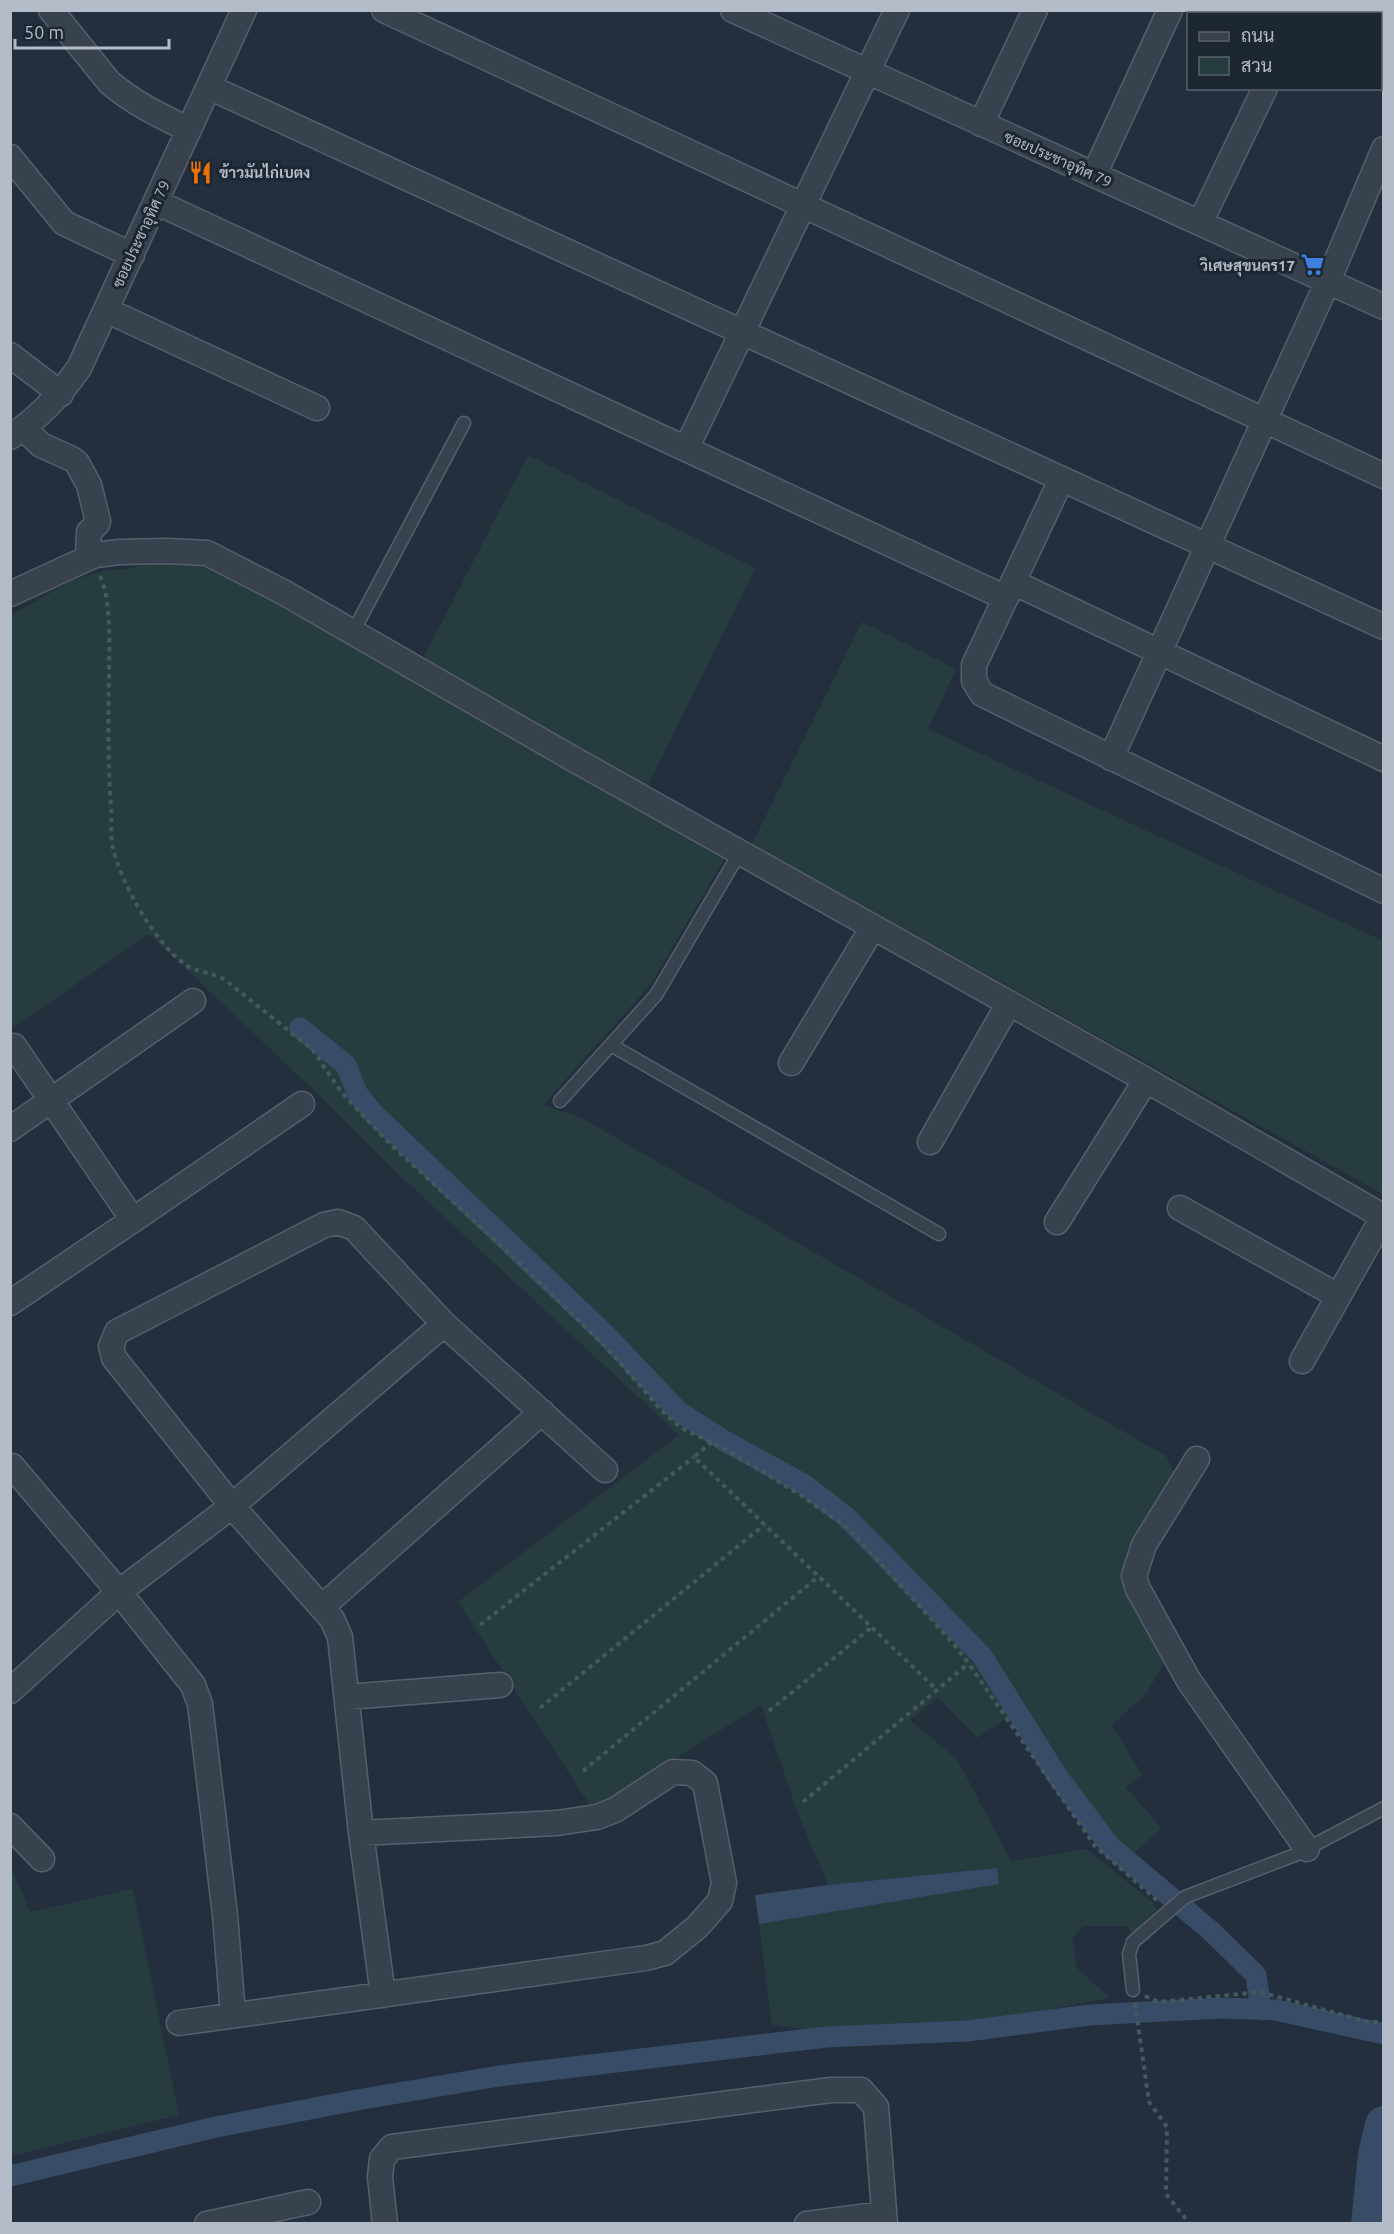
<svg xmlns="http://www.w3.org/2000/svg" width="1394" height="2234" viewBox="0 0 1394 2234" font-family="Ubuntu,Sarabun,sans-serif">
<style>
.green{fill:#263c3f}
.water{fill:#394c67}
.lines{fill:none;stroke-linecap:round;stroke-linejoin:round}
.canal{stroke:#394c67;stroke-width:21}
.river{stroke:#394c67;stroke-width:38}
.service-casing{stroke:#565f6c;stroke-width:15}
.minor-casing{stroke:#565f6c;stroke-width:27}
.path{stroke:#44595c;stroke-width:4;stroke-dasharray:4.5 4.5;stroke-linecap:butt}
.service{stroke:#38414e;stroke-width:12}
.minor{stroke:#38414e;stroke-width:24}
.labels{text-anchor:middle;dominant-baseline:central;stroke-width:6;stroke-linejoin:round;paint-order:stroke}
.street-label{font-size:15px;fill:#b4bcc9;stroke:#1d2633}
.poi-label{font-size:15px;font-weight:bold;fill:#b4bcc9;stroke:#1d2633;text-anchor:start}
</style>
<rect width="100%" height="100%" fill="#242f3e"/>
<!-- green -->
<path class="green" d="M 528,455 L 755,568 L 646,790 L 422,661 Z
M 181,562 L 208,568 L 247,587 L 726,856 L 651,984 L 543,1105 L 582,1118 L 1166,1456 L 1175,1474 L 1138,1542 L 1166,1661 L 1146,1694 L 1112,1725 L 1142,1774 L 1126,1788 L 1162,1828 L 1123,1863 L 1088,1828 L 1013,1714 L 977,1738 L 938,1697 L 910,1720 L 957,1759 L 1011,1861 L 1087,1849 L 1153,1903 L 1157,1911 L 1132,1935 L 1127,1926 L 1083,1926 L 1072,1938 L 1077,1968 L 1110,1998 L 961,2026 L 914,2022 L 817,2031 L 772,2025 L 759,1924 L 999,1884 L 997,1868 L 828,1885 L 797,1811 L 761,1705 L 593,1810 L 458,1602 L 679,1435 L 395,1171 L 324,1100 L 149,934 L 11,1029 L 11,615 L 73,580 L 109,570 L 122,570 L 145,564 Z
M 862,622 L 956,669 L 928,729 L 1383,941 L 1383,1194 L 752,844 Z
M 10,1864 L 30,1912 L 133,1889 L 179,2115 L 11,2156 Z"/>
<!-- water -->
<path class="water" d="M 997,1868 L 999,1884 L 759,1924 L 755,1895 L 828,1885 Z"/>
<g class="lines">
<!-- canal -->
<path class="canal" d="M 1320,10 L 1324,14
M 1380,50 L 1384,51
M 300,1028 L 346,1065 L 357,1093 L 372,1112 L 605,1334 L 678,1411 L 728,1443 L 805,1485 L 845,1516 L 882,1553 L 982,1656 L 1058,1777 L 1110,1846 L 1211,1931 L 1256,1975 L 1261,2010
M 10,2176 L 216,2127 L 357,2100 L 499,2076 L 826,2037 L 967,2031 L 1090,2015 L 1220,2008 L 1276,2010 L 1384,2034"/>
<!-- river -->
<path class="river" d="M 1370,2224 L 1377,2155 L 1384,2125"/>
<defs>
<path id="service" d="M 353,632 L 464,423
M 611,1045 L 939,1234
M 560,1101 L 656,995 L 740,852
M 1133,1990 L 1129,1954 L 1133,1942 L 1185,1897 L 1295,1855 L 1384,1808"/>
<path id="minor" d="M 51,10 L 109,82 C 133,103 161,116 189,130
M 384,10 L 1384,476
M 733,10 L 1384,307
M 209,87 L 1384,627
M 981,124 L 1035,10
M 10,157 L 64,223 L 132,255
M 1094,175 L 1170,10
M 156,202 L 1006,598
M 1200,223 L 1265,88
M 106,310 L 317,408
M 10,355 L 61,394
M 24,429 L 41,445 L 72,459 L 77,463 L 89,485 L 98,521 L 97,524 L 89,532 L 88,557
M 10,437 C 38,419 60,395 79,368 L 244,10
M 686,449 L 897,10
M 1061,480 L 974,665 L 974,681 L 982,694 L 1384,891
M 1013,582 L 1384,759
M 10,594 L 95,555 L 120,552 L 166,551 L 207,553 L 283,592 L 568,756 L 1146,1080 L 1384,1217
M 1111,758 L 1328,281 L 1384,149
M 791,1063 L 873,927
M 10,1129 L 193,1001
M 930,1142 L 1009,1003
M 1180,1208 L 1338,1296
M 133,1220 L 302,1104
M 1057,1222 L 1146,1080
M 10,1303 L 133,1220 L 14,1046
M 1302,1361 L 1383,1217
M 1197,1459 L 1144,1545 L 1134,1576 L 1138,1589 L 1189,1681 L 1307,1849
M 12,1466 L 119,1592 L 193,1685 L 200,1704 L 225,1915 L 233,2015
M 322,1607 L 542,1412
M 10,1691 L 119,1592 L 232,1506 L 444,1324
M 347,1697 L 500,1685
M 10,1826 L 42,1859
M 383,1995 L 361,1833 L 340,1637 L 332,1619 L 232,1506 L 114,1358 L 111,1346 L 117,1332 L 324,1225 L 338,1222 L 354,1228 L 444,1324 L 605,1470
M 179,2023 L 646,1958 L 665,1953 L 697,1927 L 720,1901 L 724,1883 L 705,1783 L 692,1773 L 673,1772 L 615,1810 L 597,1817 L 557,1823 L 361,1833
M 207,2224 L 308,2202
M 385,2224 L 380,2177 L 382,2159 L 392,2147 L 831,2090 L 861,2090 L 876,2107 L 885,2224
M 807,2224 L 884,2214"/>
</defs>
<!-- service casing -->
<use href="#service" class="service-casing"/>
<!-- minor casing -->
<use href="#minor" class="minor-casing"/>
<!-- path -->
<path class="path" d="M 1297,10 L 1299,14
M 1380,66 L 1384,67
M 100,576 C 112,602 109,647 109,675 C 108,720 108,763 111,807 C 112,820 110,835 113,848 C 121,883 154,941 183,963 C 195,973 212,971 225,980 L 312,1049 L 342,1093 L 391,1145 L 507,1251 L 607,1348 L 662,1411 L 681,1428 L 722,1447 L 799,1494 L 848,1528 L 952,1642 L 969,1664 L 1095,1846 L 1159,1902
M 712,1442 L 694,1457 L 936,1689
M 480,1625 L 694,1457
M 540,1708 L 764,1525
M 769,1711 L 872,1627
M 583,1771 L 819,1576
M 803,1802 L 968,1664
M 1145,1996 L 1159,2002 L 1260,1992 L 1368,2022 L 1384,2022
M 1135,2003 L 1149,2102 L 1167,2127 L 1166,2194 L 1190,2224"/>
<!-- service -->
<use href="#service" class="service"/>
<!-- minor -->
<use href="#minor" class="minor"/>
</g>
<!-- icons -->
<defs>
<symbol id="restaurant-bare" viewBox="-9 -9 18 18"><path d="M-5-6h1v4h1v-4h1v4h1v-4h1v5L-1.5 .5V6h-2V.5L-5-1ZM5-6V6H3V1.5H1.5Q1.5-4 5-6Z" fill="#e8710a" stroke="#1d2633" stroke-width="2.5" paint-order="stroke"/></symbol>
<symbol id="supermarket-bare" viewBox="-9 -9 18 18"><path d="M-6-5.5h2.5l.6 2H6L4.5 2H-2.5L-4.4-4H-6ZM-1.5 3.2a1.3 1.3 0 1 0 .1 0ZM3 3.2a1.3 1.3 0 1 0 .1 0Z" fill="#3f7fe0" stroke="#1d2633" stroke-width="2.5" paint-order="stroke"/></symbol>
</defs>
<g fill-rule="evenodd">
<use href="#restaurant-bare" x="184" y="156" width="33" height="33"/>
<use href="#supermarket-bare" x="1296" y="248" width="33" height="33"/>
</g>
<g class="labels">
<!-- street labels -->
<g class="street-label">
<text transform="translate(1058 159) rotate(24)">ซอยประชาอุทิศ 79</text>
<text transform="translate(141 234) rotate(-65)">ซอยประชาอุทิศ 79</text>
</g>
<!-- poi labels -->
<g class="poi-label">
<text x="219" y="172">ข้าวมันไก่เบตง</text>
<text x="1295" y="265" text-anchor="end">วิเศษสุขนคร17</text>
</g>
</g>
<!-- border -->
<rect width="1394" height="2234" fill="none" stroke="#b4bcc9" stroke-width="24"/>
<!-- legend -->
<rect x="1187" y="12" width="195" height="78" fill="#1d2633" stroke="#59626f" stroke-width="1.5"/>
<rect x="1199" y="32" width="30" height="9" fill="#38414e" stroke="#59626f" stroke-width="1.5"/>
<text x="1241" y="42" font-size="18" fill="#b4bcc9">ถนน</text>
<rect x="1199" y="57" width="30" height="18" fill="#263c3f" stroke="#59626f" stroke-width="1.5"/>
<text x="1241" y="72" font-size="18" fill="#b4bcc9">สวน</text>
<!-- scale -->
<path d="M15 39v9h154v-9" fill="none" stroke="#b4bcc9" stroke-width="3"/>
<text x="24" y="39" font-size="18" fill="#b4bcc9" stroke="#1d2633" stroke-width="4.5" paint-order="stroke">50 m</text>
</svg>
